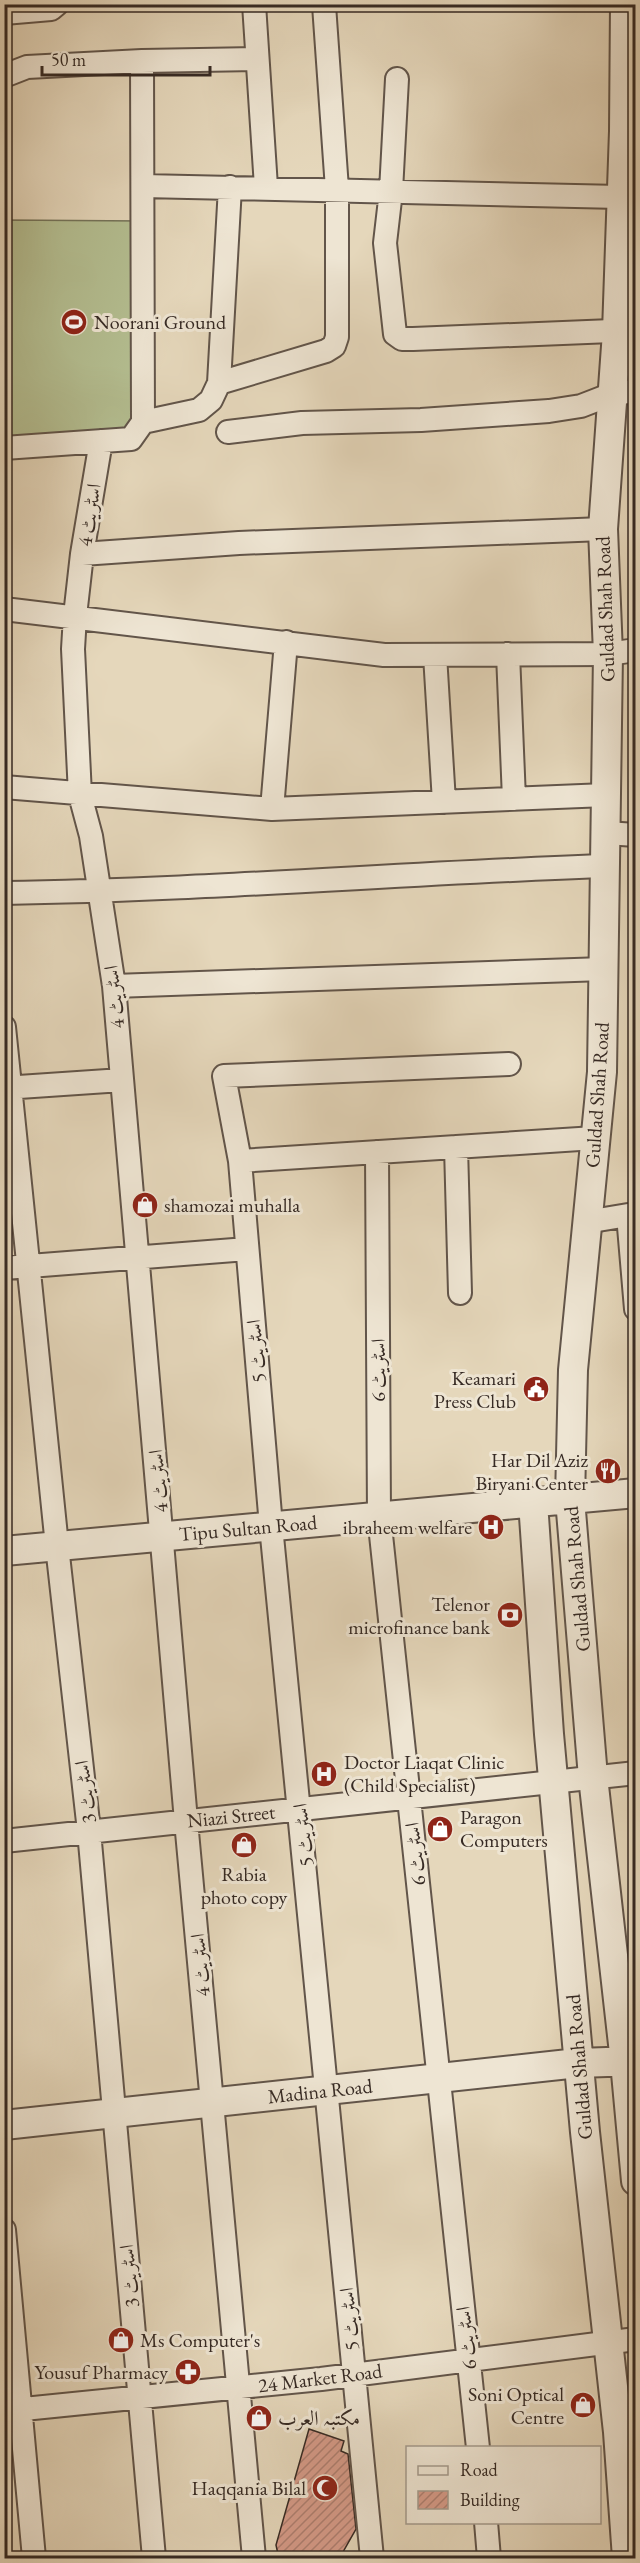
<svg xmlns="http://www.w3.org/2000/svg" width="640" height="2563" viewBox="0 0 640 2563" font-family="'EB Garamond',Amiri,serif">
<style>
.garden{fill:#b4be91;stroke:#75745a;stroke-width:1.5}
.building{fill:url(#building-hatch);stroke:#362a24;stroke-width:1.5}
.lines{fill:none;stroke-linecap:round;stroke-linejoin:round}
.minor-casing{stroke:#62554a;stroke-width:26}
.tertiary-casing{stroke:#62554a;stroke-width:32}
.minor{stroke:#eee5d3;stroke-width:22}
.tertiary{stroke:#eee5d3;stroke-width:28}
.labels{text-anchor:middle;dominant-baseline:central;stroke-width:6;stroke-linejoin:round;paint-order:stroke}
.poi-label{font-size:20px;fill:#362a24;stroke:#eee5d3;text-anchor:end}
.street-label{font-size:20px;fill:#362a24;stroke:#eee5d3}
</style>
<defs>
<pattern id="building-hatch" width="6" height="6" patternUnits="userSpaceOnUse" patternTransform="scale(1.5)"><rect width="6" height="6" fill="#d69b89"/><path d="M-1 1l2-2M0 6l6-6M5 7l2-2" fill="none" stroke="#ae7f70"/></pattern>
</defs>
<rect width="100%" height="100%" fill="#e5d7bb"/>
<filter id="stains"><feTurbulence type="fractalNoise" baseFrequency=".00333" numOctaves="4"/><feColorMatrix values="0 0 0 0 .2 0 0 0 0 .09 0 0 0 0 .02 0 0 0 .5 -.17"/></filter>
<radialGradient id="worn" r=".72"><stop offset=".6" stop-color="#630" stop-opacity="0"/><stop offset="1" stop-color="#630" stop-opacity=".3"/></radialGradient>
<!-- garden -->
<path class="garden" d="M 5,220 L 143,221 L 131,439 L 5,448 Z"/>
<!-- building -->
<path class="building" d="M 309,2429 L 344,2441 L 341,2451 L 348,2454 L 356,2529 L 339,2559 L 279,2559 L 276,2545 Z"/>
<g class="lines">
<defs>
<path id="minor" d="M 254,4 L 266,187
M 4,13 L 51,9 L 57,4
M 4,76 L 27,67 L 142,61 L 257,59
M 397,79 L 391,191 L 385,243 L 395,334 L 402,339 L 413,339 L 636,330
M 143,186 L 620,197
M 219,383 L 326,351 L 334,346 L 337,337 L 337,189 L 324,5
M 143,422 L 199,410 L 211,400 L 219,383 L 230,187
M 228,432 L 302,423 L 421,420 L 549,411 L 581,406 L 612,394 L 636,391
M 101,441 L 82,554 L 75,616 L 73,649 L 80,795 L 91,836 L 114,986 L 186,1821 L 254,2558
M 4,448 L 131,439 L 143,422 L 142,61
M 82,554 L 239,543 L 603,529
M 4,609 L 384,655 L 608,654 L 636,650
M 508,654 L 514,799
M 435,655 L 444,802
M 4,787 L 272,809 L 606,795
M 272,809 L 286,642
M 606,833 L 636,835
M 4,893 C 205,890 405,873 605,866
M 114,986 L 604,969
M 4,1027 L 57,1546 L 89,1831 L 154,2558
M 4,1088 L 122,1080
M 456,1147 L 460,1293
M 377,1152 L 379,1516 L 478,2448
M 240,1161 L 595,1138
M 586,1222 L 628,1215 L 636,1309
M 4,1268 L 247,1249
M 4,1841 L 636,1773
M 4,2230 L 34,2558
M 4,2411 L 321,2379 L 636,2339
M 486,2522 L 489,2558
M 372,2558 L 271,1526 L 240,1161 L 224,1076 L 509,1064"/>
<path id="tertiary" d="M 625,4 L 624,131 L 617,332 L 603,529 L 608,654 L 602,1072 L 573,1370 L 570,1499 L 593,1777 L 625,2062 L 636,2181
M 533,1502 L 549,1734 L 585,2132 L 618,2432 L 627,2558
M 4,1551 L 636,1493
M 4,2125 L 578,2063 L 636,2061"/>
</defs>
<!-- minor casing -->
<use href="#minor" class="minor-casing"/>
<!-- tertiary casing -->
<use href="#tertiary" class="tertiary-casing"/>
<!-- minor -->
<use href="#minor" class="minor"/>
<!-- tertiary -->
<use href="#tertiary" class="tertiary"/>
</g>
<!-- icons -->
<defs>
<symbol id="stadium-disc" viewBox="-11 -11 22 22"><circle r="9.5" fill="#8f2418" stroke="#eee5d3"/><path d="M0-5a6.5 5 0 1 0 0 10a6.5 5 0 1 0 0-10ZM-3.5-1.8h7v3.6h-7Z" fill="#fff"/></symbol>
<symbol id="shop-disc" viewBox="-11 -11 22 22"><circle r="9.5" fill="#8f2418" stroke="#eee5d3"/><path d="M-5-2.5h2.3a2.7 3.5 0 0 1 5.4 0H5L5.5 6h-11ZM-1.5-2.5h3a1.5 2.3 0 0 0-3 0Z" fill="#fff"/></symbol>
<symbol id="civic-disc" viewBox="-11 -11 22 22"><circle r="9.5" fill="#8f2418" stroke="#eee5d3"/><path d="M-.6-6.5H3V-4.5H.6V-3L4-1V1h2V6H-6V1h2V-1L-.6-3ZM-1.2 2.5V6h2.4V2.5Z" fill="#fff"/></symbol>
<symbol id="restaurant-disc" viewBox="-11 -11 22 22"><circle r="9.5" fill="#8f2418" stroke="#eee5d3"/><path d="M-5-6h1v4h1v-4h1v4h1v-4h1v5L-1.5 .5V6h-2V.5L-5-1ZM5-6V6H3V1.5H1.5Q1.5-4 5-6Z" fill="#fff"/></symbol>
<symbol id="hospital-disc" viewBox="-11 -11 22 22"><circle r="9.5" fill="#8f2418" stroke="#eee5d3"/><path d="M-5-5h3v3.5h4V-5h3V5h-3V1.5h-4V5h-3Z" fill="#fff"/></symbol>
<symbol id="bank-disc" viewBox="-11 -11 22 22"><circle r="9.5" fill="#8f2418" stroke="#eee5d3"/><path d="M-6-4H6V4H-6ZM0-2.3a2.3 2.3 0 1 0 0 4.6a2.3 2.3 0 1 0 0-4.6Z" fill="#fff"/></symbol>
<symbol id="pharmacy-disc" viewBox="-11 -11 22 22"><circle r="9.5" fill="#8f2418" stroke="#eee5d3"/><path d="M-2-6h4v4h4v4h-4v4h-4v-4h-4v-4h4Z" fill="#fff"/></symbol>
<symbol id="mosque-disc" viewBox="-11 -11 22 22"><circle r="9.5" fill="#8f2418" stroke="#eee5d3"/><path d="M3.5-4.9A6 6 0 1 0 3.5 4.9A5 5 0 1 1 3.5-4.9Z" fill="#fff"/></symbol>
</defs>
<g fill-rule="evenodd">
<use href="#stadium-disc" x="59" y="307" width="30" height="30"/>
<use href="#shop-disc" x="130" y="1190" width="30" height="30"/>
<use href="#civic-disc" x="521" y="1374" width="30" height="30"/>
<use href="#restaurant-disc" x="593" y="1456" width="30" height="30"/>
<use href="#hospital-disc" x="476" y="1512" width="30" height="30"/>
<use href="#bank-disc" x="495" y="1600" width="30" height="30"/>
<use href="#hospital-disc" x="309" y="1759" width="30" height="30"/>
<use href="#shop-disc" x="425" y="1814" width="30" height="30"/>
<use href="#shop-disc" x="229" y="1830" width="30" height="30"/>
<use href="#shop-disc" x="106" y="2325" width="30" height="30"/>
<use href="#pharmacy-disc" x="173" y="2357" width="30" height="30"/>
<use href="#shop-disc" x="568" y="2390" width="30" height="30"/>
<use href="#shop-disc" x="244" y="2403" width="30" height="30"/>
<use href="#mosque-disc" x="310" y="2473" width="30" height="30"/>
</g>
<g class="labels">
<!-- poi labels -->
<g class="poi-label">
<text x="94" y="322" text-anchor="start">Noorani Ground</text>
<text x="164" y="1205" text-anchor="start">shamozai muhalla</text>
<text x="516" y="1378">Keamari<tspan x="516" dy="23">Press Club</tspan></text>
<text x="588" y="1460">Har Dil Aziz<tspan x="588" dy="23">Biryani Center</tspan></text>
<text x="472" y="1527">ibraheem welfare</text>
<text x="490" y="1604">Telenor<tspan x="490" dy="23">microfinance bank</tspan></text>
<text x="344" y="1762" text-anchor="start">Doctor Liaqat Clinic<tspan x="344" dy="23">(Child Specialist)</tspan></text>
<text x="460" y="1817" text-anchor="start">Paragon<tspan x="460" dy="23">Computers</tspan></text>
<text x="244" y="1874" text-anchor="middle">Rabia<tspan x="244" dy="23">photo copy</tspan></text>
<text x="140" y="2340" text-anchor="start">Ms Computer's</text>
<text x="168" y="2372">Yousuf Pharmacy</text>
<text x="564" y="2394">Soni Optical<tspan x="564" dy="23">Centre</tspan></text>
<text x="278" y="2418" text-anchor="start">مکتبہ العرب</text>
<text x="306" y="2488">Haqqania Bilal</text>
</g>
<!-- street labels -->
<g class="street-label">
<text transform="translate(89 515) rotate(-81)">اسٹریٹ 4</text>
<text transform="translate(605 609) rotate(-92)">Guldad Shah Road</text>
<text transform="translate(114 997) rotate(-96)">اسٹریٹ 4</text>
<text transform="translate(597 1095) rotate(-86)">Guldad Shah Road</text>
<text transform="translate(256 1351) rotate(-95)">اسٹریٹ 5</text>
<text transform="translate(378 1370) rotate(-90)">اسٹریٹ 6</text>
<text transform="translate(158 1481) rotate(-95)">اسٹریٹ 4</text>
<text transform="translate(248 1528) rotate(-5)">Tipu Sultan Road</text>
<text transform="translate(577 1579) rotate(-95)">Guldad Shah Road</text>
<text transform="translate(85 1792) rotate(-97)">اسٹریٹ 3</text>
<text transform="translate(231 1816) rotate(-6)">Niazi Street</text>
<text transform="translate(303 1835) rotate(-96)">اسٹریٹ 5</text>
<text transform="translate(415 1854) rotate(-96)">اسٹریٹ 6</text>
<text transform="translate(200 1965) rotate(-95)">اسٹریٹ 4</text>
<text transform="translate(579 2067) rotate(-95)">Guldad Shah Road</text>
<text transform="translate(320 2091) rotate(-6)">Madina Road</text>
<text transform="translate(129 2276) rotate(-95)">اسٹریٹ 3</text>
<text transform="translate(349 2319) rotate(-95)">اسٹریٹ 5</text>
<text transform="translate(466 2338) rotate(-96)">اسٹریٹ 6</text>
<text transform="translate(320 2378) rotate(-7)">24 Market Road</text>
</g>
</g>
<!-- margin -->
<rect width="640" height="2563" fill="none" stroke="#e5d7bb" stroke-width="24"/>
<rect x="6" y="6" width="628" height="2551" fill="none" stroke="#362a24" stroke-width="3"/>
<rect x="12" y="12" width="616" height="2539" fill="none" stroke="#362a24" stroke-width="1.5"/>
<!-- legend -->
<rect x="406" y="2446" width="195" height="78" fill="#eee5d3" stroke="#a49a8d" stroke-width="1.5"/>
<rect x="418" y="2466" width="30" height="9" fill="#eee5d3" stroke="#a49a8d" stroke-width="1.5"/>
<text x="460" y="2476" font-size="18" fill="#362a24">Road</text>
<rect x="418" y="2491" width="30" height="18" fill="url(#building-hatch)" stroke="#a49a8d" stroke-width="1.5"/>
<text x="460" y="2506" font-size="18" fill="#362a24">Building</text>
<!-- scale -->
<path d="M42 66v9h168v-9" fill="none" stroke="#362a24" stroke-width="3"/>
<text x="51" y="66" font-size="18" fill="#362a24" stroke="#eee5d3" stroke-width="4.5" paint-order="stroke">50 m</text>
<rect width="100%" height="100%" filter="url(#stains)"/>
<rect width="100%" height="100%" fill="url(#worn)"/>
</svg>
